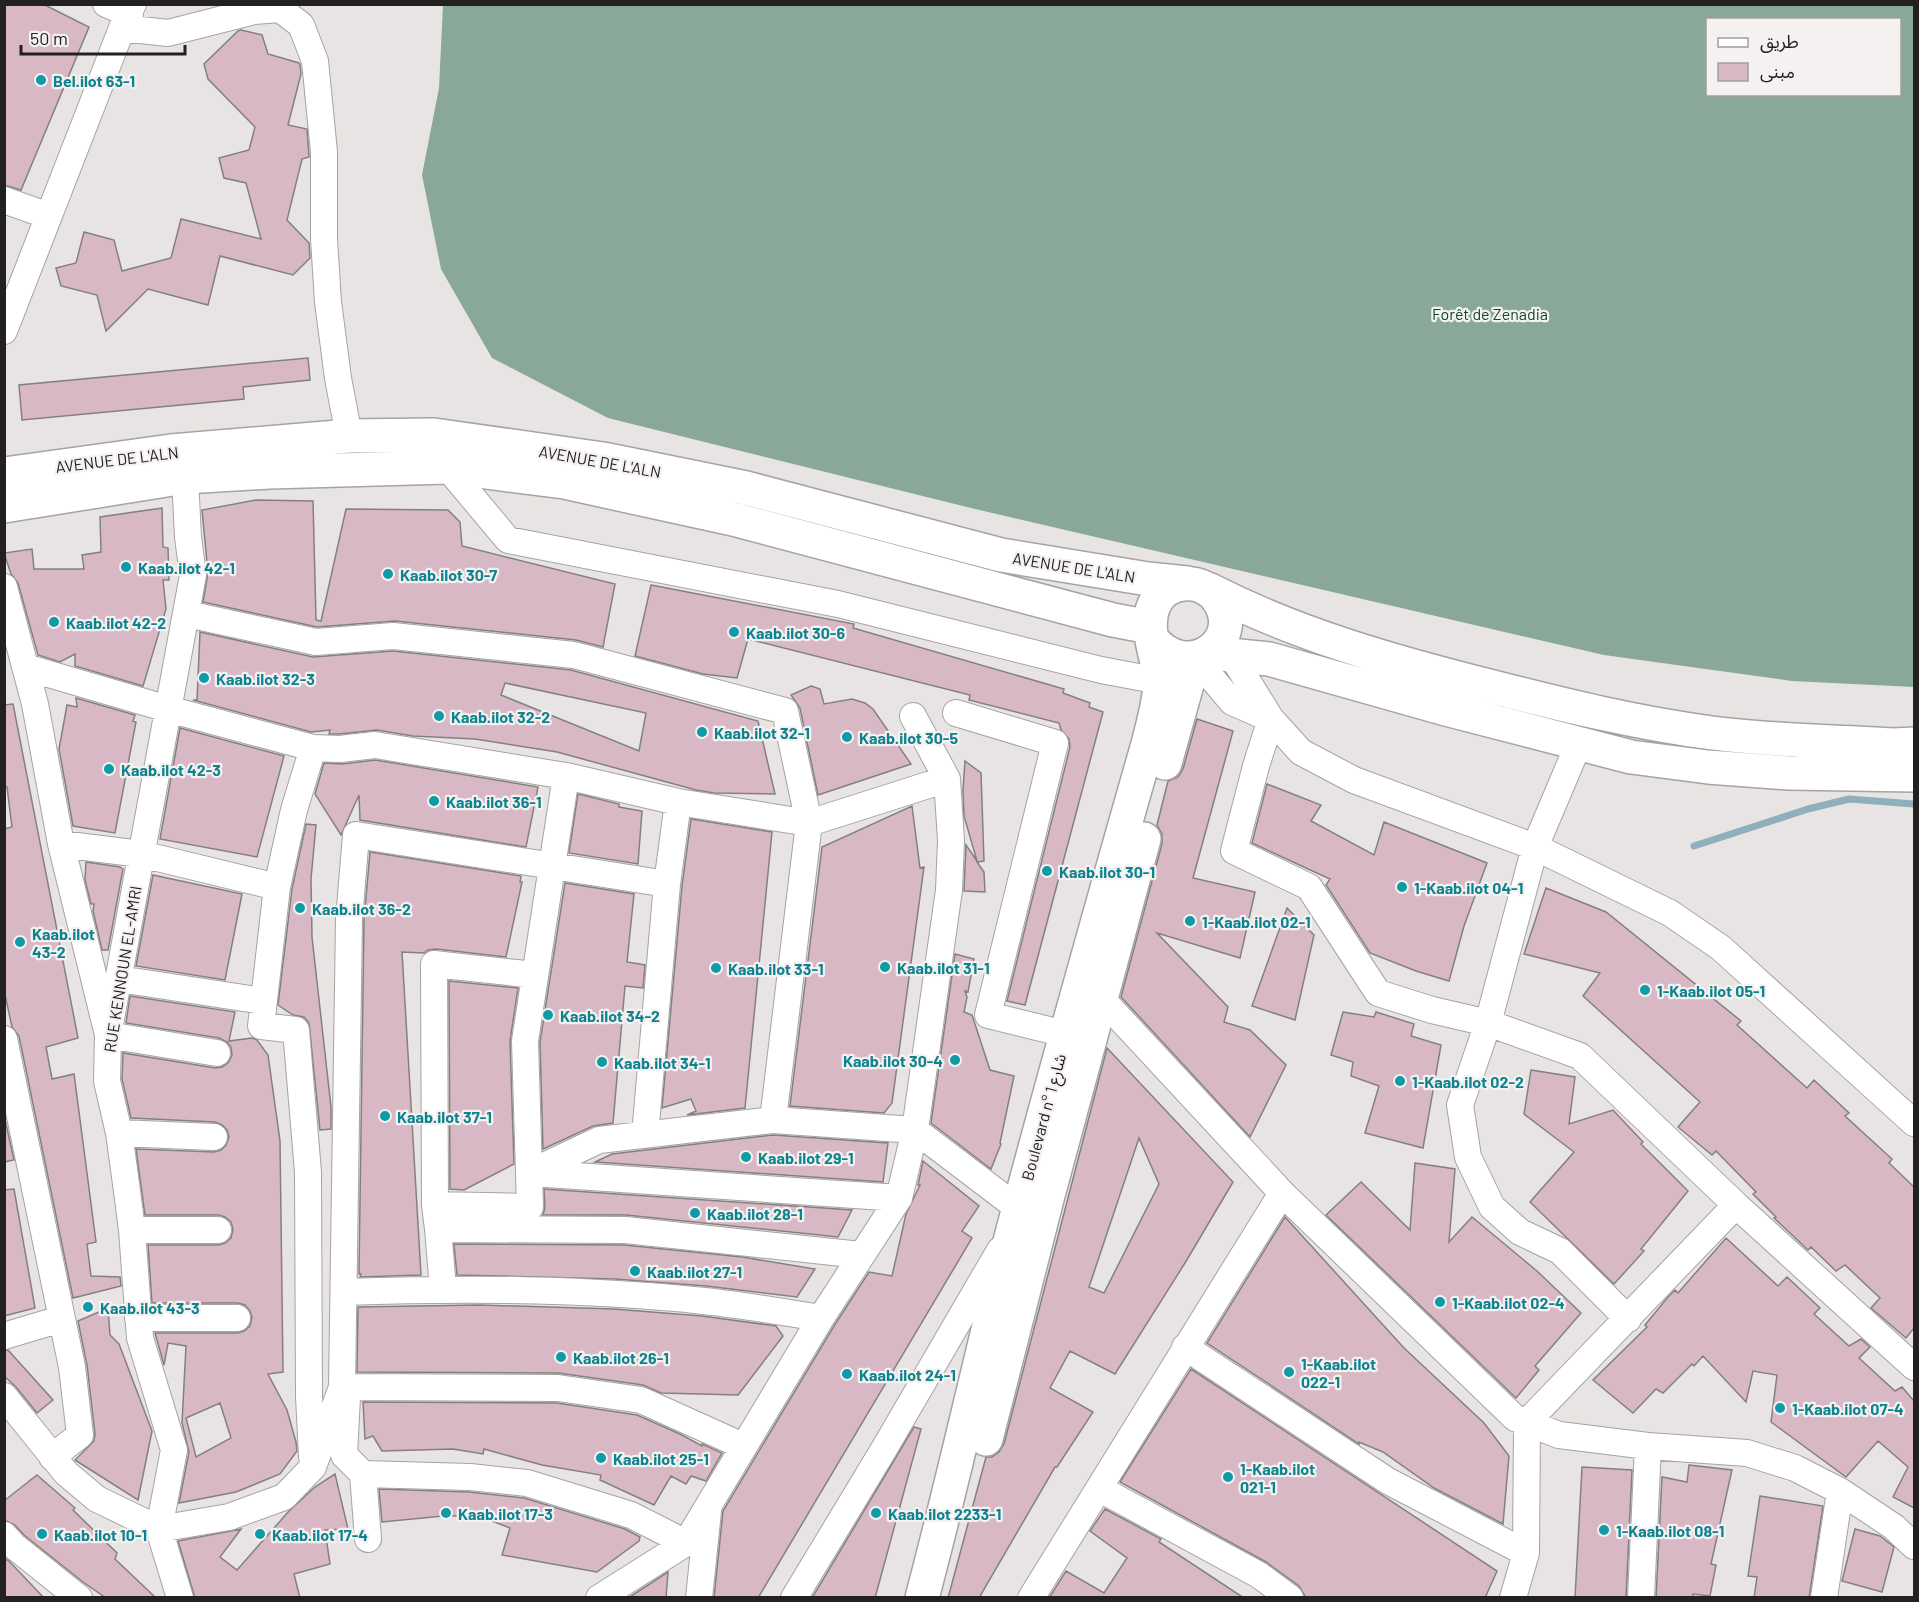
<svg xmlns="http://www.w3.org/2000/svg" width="1919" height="1602" viewBox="0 0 1919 1602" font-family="Barlow,'Noto Sans Arabic',sans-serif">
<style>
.forest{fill:#89a899;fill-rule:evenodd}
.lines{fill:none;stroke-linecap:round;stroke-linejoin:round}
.stream{stroke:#8eafbc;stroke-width:7}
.building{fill:#d9b8c5;stroke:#838081;stroke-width:1.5;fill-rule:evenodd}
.minor-casing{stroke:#a6a3a1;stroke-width:28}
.major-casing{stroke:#a6a3a1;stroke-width:36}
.highway-casing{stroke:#a6a3a1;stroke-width:36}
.minor{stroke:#fff;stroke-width:26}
.major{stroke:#fff;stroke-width:33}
.highway{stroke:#fff;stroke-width:33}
.culture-dot{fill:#0f9aa8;stroke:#f5f1f0;stroke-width:2}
.labels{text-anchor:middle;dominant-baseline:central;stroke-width:4.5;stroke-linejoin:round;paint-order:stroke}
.culture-label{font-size:16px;font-weight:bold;fill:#0d838f;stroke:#f5f1f0;text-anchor:start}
.park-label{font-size:16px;fill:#0a4832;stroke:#f5f1f0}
.street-label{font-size:16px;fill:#222120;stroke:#f5f1f0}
</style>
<rect width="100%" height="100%" fill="#e8e4e3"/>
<!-- forest -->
<path class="forest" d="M 443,5 L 1914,5 L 1914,687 L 1792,681 L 1604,655 L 971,508 L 608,418 L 492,358 L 441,269 L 422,175 L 439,88 ZM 1708,20 L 1900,20 L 1900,94 L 1708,94 Z"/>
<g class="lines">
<!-- stream -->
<path class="stream" d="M 1694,846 L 1808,809 L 1849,799 L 1914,804"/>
</g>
<!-- building -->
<path class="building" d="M 4,4 L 43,4 L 89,27 L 21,190 L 4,185 Z
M 241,30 L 262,35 L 268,54 L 299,63 L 300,65 L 301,74 L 288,125 L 307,129 L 309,157 L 302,159 L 287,220 L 309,243 L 310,258 L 293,275 L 220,256 L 208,305 L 148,289 L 106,331 L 97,295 L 61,286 L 56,268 L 76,263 L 84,232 L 114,240 L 122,271 L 171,258 L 181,219 L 261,239 L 246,183 L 224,178 L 219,158 L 249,150 L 255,127 L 208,79 L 204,64 L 238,31 Z
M 308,358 L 310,380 L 243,387 L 244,399 L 22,420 L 19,385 Z
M 256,500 L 313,501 L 316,620 L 321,621 L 346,509 L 448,510 L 460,522 L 462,546 L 615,584 L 603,647 L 576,640 L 395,621 L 317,627 L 203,602 L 208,573 L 202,510 Z
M 162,508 L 163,547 L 168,548 L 169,580 L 163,580 L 166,609 L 143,686 L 75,666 L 75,654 L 60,662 L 38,655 L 18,583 L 11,574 L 4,553 L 32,549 L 34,569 L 84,569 L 82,555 L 101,552 L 100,517 Z
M 651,585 L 854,624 L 853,628 L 1064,689 L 1063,693 L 1090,703 L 1089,707 L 1103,712 L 1025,1005 L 1007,1001 L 1070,747 L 1069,739 L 1061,730 L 1059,723 L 969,700 L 970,695 L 748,639 L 737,678 L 703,674 L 635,656 Z
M 200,632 L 313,657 L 393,651 L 571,670 L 758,721 L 775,794 L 714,793 L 696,790 L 557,752 L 475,739 L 413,736 L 377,730 L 339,734 L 329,734 L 330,730 L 311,732 L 193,700 L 197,700 ZM 505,683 L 646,713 L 639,751 L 501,695 Z
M 811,686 L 820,689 L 824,704 L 852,699 L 865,703 L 873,709 L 911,764 L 818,795 L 800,708 L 791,695 Z
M 76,698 L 135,715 L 133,721 L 136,722 L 115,833 L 73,826 L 59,749 L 67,705 L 77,707 Z
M 13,704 L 78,1038 L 46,1047 L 52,1079 L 74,1074 L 96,1242 L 87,1244 L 91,1276 L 120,1277 L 121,1286 L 73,1298 L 19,1036 L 12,1027 L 4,990 L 4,829 L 12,827 L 7,787 L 4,787 L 4,705 Z
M 1197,719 L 1233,731 L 1193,878 L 1255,892 L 1240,958 L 1157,933 L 1228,1007 L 1224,1022 L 1250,1030 L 1286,1065 L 1250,1137 L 1121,997 L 1162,844 L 1162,834 L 1157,825 L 1168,781 L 1178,777 L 1183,769 Z
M 180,728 L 284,756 L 257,857 L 160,839 Z
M 375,760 L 538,787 L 526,847 L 360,820 L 359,795 L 341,835 L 315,794 L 324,763 L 342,764 Z
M 965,761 L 981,773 L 984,861 L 977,862 L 984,872 L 985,892 L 964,891 L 966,845 L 977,861 L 964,816 L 963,790 Z
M 1267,784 L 1321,805 L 1311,821 L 1374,855 L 1384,822 L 1487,863 L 1464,926 L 1449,981 L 1416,971 L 1370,953 L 1326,885 L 1330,879 L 1252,843 Z
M 578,794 L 619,804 L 619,807 L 642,811 L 638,864 L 569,853 Z
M 912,806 L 920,868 L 924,867 L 892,1103 L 884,1113 L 790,1106 L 822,847 Z
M 691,819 L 772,832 L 745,1108 L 687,1115 L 696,1111 L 691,1099 L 662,1108 L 682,886 Z
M 306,824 L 316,825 L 311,879 L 312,937 L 331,1107 L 331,1129 L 320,1130 L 309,1023 L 304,1017 L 293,1015 L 278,1005 L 292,889 Z
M 370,852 L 521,876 L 520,882 L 522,882 L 506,957 L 436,949 L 428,950 L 424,953 L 402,952 L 421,1275 L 360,1277 L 361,1274 L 359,1274 L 364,920 Z
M 86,862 L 120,867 L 123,869 L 108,950 L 102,950 L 93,911 L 94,904 L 91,904 L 85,880 Z
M 153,875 L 242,894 L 225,980 L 136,966 Z
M 565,883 L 634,894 L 627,962 L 645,965 L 643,988 L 625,986 L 613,1123 L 593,1126 L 543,1149 L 540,1042 Z
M 1546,888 L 1606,912 L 1741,1021 L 1737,1025 L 1807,1088 L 1814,1080 L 1849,1113 L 1845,1116 L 1892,1159 L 1889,1163 L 1914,1187 L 1914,1328 L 1906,1338 L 1871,1308 L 1880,1298 L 1845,1265 L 1836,1271 L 1811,1247 L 1808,1250 L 1774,1218 L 1776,1217 L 1753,1194 L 1756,1192 L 1716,1151 L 1712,1155 L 1678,1127 L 1700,1102 L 1583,996 L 1600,973 L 1524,954 Z
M 1287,908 L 1314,935 L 1295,1020 L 1252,1006 Z
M 955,954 L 974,959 L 968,992 L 965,991 L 967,997 L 964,1012 L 972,1015 L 990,1070 L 1014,1076 L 1000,1143 L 1001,1144 L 991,1169 L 931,1123 Z
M 449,981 L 518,988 L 510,1041 L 514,1164 L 464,1190 L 450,1189 Z
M 130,996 L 235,1012 L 229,1041 L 252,1038 L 257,1040 L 268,1055 L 280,1141 L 283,1372 L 268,1374 L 287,1410 L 296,1442 L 297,1451 L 280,1474 L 236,1492 L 179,1503 L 189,1452 L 182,1423 L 186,1346 L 168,1343 L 164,1365 L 155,1333 L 238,1333 L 244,1331 L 250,1326 L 252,1317 L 250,1311 L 245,1305 L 238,1303 L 152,1303 L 148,1245 L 219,1245 L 225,1243 L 231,1238 L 233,1229 L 231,1222 L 225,1217 L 219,1215 L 145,1215 L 136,1149 L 214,1152 L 221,1150 L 226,1145 L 229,1137 L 227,1130 L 222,1125 L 215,1122 L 131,1118 L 122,1079 L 123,1053 L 215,1068 L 222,1067 L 228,1063 L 232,1055 L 231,1047 L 227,1042 L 219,1038 L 126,1023 ZM 220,1403 L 231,1438 L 196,1457 L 186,1418 Z
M 1343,1012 L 1374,1017 L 1376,1012 L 1414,1024 L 1411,1036 L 1441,1045 L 1423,1148 L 1365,1133 L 1379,1086 L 1351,1076 L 1353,1062 L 1331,1055 Z
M 1107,1048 L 1233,1182 L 1185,1263 L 1115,1374 L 1070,1351 L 1050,1388 L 1093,1412 L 1057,1467 L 1055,1467 L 979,1598 L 948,1598 L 986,1457 L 992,1457 L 999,1452 L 1004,1444 ZM 1139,1138 L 1159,1184 L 1104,1293 L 1089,1287 Z
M 1531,1070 L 1575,1077 L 1569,1124 L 1613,1110 L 1643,1142 L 1641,1144 L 1688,1191 L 1641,1249 L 1644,1251 L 1614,1284 L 1530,1202 L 1574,1152 L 1524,1114 Z
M 4,1115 L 14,1160 L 4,1162 Z
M 773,1135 L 888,1143 L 883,1182 L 595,1162 L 612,1154 Z
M 923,1161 L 979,1206 L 962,1231 L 972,1238 L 758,1598 L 714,1598 L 723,1511 L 834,1326 L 869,1272 L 892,1276 L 906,1214 L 920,1185 L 918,1185 Z
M 1415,1163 L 1455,1169 L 1449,1242 L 1472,1217 L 1537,1271 L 1581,1313 L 1535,1366 L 1539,1370 L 1516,1398 L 1326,1215 L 1361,1182 L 1410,1230 Z
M 14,1189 L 35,1308 L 4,1316 L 4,1190 Z
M 544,1189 L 852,1210 L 838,1237 L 626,1215 L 543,1215 L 545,1207 Z
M 1285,1217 L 1404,1348 L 1484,1423 L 1509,1456 L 1503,1524 L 1434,1488 L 1383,1452 L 1359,1442 L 1359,1444 L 1207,1343 Z
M 1726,1238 L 1778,1286 L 1787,1277 L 1820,1308 L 1814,1314 L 1849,1346 L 1861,1339 L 1870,1347 L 1859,1358 L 1895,1391 L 1902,1387 L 1914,1401 L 1914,1508 L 1893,1497 L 1908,1467 L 1878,1441 L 1846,1477 L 1771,1422 L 1777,1375 L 1753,1371 L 1746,1402 L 1703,1356 L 1694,1366 L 1692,1364 L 1663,1393 L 1656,1389 L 1633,1413 L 1593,1380 L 1647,1327 L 1645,1325 L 1668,1297 L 1675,1290 L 1678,1293 Z
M 454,1244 L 624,1245 L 742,1257 L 815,1269 L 797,1297 L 706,1286 L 615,1279 L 457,1275 Z
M 479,1305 L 614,1309 L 702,1316 L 776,1326 L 783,1336 L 738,1395 L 661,1393 L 643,1385 L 558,1373 L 357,1372 L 358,1307 Z
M 108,1308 L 110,1335 L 119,1344 L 152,1431 L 138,1500 L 75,1460 L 94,1441 L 95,1434 L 87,1365 L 78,1321 Z
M 8,1350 L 53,1400 L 37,1413 L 16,1387 L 4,1376 L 4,1351 Z
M 1191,1369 L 1497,1571 L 1485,1598 L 1306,1598 L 1299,1586 L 1266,1562 L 1120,1482 Z
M 363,1402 L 557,1403 L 637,1415 L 680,1434 L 702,1446 L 702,1444 L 722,1453 L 706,1481 L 691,1476 L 686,1484 L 671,1476 L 654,1505 L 600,1480 L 601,1475 L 542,1465 L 484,1449 L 483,1454 L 453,1449 L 382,1451 L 373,1436 L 365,1439 Z
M 914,1427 L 921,1429 L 875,1598 L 812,1598 Z
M 1689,1465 L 1732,1470 L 1711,1564 L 1716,1565 L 1710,1596 L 1693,1594 L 1693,1598 L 1656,1598 L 1662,1477 L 1687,1482 Z
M 1582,1467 L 1632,1470 L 1626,1598 L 1575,1598 Z
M 335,1474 L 348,1529 L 325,1530 L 330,1564 L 294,1574 L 300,1598 L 195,1598 L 178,1541 L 241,1529 L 220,1557 L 237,1570 L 289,1511 L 315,1487 Z
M 37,1475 L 75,1508 L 73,1510 L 117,1553 L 115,1559 L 156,1598 L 106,1598 L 83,1582 L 24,1535 L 15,1525 L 4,1520 L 4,1501 Z
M 379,1489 L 469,1492 L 524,1498 L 625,1529 L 640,1537 L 639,1541 L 597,1572 L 502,1555 L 510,1528 L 479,1516 L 443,1516 L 382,1522 Z
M 1760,1496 L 1823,1506 L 1809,1598 L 1754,1598 L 1757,1577 L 1748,1576 Z
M 1105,1509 L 1161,1539 L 1159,1542 L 1244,1598 L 1049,1598 L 1066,1571 L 1104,1593 L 1127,1558 L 1090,1531 Z
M 1855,1529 L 1880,1536 L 1894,1547 L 1882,1592 L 1842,1581 Z
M 4,1558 L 9,1561 L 44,1598 L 4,1598 Z
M 668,1572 L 666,1598 L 628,1598 Z"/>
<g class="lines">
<defs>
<path id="minor" d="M 106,4 L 130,14
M 122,28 L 168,33 L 254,11 L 280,9 L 301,25 L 315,61 L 324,152 L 324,239 L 328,302 L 338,378 L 349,436
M 4,200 L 49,216
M 4,331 L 122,28 L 133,4
M 447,467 L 508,540 L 838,604 L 1101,670 L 1160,681
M 4,587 L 35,704 L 61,844 L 108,1035 L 217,1053
M 187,614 L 316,642 L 393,636 L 574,655 L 785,711 L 809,823 L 773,1120
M 1223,647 L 1232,656 L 1271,719 L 1301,752 L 1354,780 L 1535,847 L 1670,913 L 1721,948 L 1914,1123
M 1195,658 L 1232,702 L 1271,719
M 25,667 L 168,709 L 313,748 L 340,749 L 375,745 L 566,776 L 678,802 L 809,823 L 947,779
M 956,713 L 1055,743 L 988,1015 L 1065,1034
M 1271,719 L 1256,766 L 1234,851 L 1309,887 L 1378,993 L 1432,1010 L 1488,1023 L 1580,1056 L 1736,1205 L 1914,1367
M 1579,743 L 1535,847 L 1488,1023 L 1460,1105 L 1468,1157 L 1492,1207 L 1520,1232 L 1560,1251 L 1628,1319
M 566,776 L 525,1041 L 530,1207 L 435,1205 L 438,1229 L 625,1230 L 861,1255
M 61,844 L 141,854 L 277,887
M 119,979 L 263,1001
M 1101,998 L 1282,1193 L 1515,1418 L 1559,1435 L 1648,1446 L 1747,1453 L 1795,1468 L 1840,1491 L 1894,1527 L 1914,1546
M 4,1039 L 72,1367 L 80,1435 L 52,1457
M 119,1133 L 214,1137
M 645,1135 L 667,884 L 678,802
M 529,1173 L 599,1140 L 773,1120 L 915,1130 L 1019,1209
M 532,1173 L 899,1198
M 435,1205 L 434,964 L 535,975
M 438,1229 L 443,1289
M 132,1230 L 218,1230
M 344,1292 C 464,1288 585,1288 704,1301 C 743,1305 782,1312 821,1318
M 138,1318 L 237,1318
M 4,1336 L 61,1319
M 1185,1347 L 1388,1481 L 1526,1553
M 342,1387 L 558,1388 L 641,1400 L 743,1446
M 4,1396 L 66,1473 L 97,1499 L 159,1529 L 229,1517 L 284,1497 L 313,1467 L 342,1387 L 349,919 L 356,835 L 667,884
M 347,1397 L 344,1455 L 363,1474 L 368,1539
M 312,1457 L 309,1396 L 308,1172 L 296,1030 L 261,1026 L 277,887 L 294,810 L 313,748
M 363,1474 L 470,1477 L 527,1483 L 631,1515 L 686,1543
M 1100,1489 L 1259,1575 L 1290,1598
M 4,1535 L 14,1546 L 79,1598
M 180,1598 L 159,1529 L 174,1450 L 140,1338 L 132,1230 L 127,1191 L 119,1133 L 107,1081 L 108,1035 L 193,575 L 188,537 L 185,477
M 599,1598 L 686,1543 L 821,1318 L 899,1198 L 915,1130 L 949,890 L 951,840 L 947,779 L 913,716
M 699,1598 L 708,1511
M 794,1598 L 884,1449 L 1000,1250
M 1031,1598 L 1282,1193
M 1513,1598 L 1526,1553 L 1527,1422 L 1736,1205
M 1641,1598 L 1648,1446
M 1824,1598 L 1840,1491"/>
<path id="major" d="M 4,474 L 171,451 L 349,436 L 434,435 L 603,459 L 746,488 L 1001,555 L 1148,579 L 1187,583
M 4,506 L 185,477 L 270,472 L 447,467 L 564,482 L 737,520 L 1113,620 L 1150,627
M 1165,763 L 1188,681 L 1188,658
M 986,1439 L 1047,1199 L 1144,839
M 922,1598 C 955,1474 982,1349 1014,1226 C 1057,1065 1102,905 1148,744 C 1152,729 1161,693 1160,678 C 1157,655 1144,628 1154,605 C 1166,579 1203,576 1219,601 C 1245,642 1187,683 1152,639"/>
<path id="highway" d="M 1210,590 C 1298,635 1394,662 1489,686 C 1563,705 1636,723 1712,733 C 1772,741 1834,741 1894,745 L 1914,744
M 1210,651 L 1229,655 L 1269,659 L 1446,709 L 1631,757 L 1708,767 L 1789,773 L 1914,775"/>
</defs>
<!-- minor casing -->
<use href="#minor" class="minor-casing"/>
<!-- major casing -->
<use href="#major" class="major-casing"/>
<!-- highway casing -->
<use href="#highway" class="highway-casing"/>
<!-- minor -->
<use href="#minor" class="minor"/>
<!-- major -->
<use href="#major" class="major"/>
<!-- highway -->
<use href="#highway" class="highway"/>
</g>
<!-- markers -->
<g class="culture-dot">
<circle cx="41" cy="80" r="6"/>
<circle cx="126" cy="567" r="6"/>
<circle cx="388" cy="574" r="6"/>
<circle cx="54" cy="622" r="6"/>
<circle cx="734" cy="632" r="6"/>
<circle cx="204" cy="678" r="6"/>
<circle cx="439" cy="716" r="6"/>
<circle cx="702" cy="732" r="6"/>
<circle cx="847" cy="737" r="6"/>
<circle cx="109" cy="769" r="6"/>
<circle cx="434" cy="801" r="6"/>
<circle cx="1047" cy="871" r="6"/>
<circle cx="1402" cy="887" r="6"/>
<circle cx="300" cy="908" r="6"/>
<circle cx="1190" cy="921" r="6"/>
<circle cx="20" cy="942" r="6"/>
<circle cx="885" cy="967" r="6"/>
<circle cx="716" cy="968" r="6"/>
<circle cx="1645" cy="990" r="6"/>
<circle cx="548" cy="1015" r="6"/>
<circle cx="955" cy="1060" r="6"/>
<circle cx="602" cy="1062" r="6"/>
<circle cx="1400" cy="1081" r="6"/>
<circle cx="385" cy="1116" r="6"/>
<circle cx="746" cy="1157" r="6"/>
<circle cx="695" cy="1213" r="6"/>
<circle cx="635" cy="1271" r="6"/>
<circle cx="1440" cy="1302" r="6"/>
<circle cx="88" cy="1307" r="6"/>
<circle cx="561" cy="1357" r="6"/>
<circle cx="1289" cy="1372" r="6"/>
<circle cx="847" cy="1374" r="6"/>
<circle cx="1780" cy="1408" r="6"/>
<circle cx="601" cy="1458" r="6"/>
<circle cx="1228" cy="1477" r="6"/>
<circle cx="446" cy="1513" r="6"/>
<circle cx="876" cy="1513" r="6"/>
<circle cx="1604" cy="1530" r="6"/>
<circle cx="42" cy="1534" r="6"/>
<circle cx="260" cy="1534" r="6"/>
</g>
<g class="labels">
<!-- culture labels -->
<g class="culture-label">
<text x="53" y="80">Bel.ilot 63-1</text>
<text x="138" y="567">Kaab.ilot 42-1</text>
<text x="400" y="574">Kaab.ilot 30-7</text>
<text x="66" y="622">Kaab.ilot 42-2</text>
<text x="746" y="632">Kaab.ilot 30-6</text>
<text x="216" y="678">Kaab.ilot 32-3</text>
<text x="451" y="716">Kaab.ilot 32-2</text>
<text x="714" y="732">Kaab.ilot 32-1</text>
<text x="859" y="737">Kaab.ilot 30-5</text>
<text x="121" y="769">Kaab.ilot 42-3</text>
<text x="446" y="801">Kaab.ilot 36-1</text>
<text x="1059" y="871">Kaab.ilot 30-1</text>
<text x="1414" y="887">1-Kaab.ilot 04-1</text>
<text x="312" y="908">Kaab.ilot 36-2</text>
<text x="1202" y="921">1-Kaab.ilot 02-1</text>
<text x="32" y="933">Kaab.ilot<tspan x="32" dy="18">43-2</tspan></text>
<text x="897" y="967">Kaab.ilot 31-1</text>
<text x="728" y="968">Kaab.ilot 33-1</text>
<text x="1657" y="990">1-Kaab.ilot 05-1</text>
<text x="560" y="1015">Kaab.ilot 34-2</text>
<text x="943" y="1060" text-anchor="end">Kaab.ilot 30-4</text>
<text x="614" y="1062">Kaab.ilot 34-1</text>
<text x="1412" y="1081">1-Kaab.ilot 02-2</text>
<text x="397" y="1116">Kaab.ilot 37-1</text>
<text x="758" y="1157">Kaab.ilot 29-1</text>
<text x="707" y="1213">Kaab.ilot 28-1</text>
<text x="647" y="1271">Kaab.ilot 27-1</text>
<text x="1452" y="1302">1-Kaab.ilot 02-4</text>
<text x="100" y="1307">Kaab.ilot 43-3</text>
<text x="573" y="1357">Kaab.ilot 26-1</text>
<text x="1301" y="1363">1-Kaab.ilot<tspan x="1301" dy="18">022-1</tspan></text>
<text x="859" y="1374">Kaab.ilot 24-1</text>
<text x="1792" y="1408">1-Kaab.ilot 07-4</text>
<text x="613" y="1458">Kaab.ilot 25-1</text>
<text x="1240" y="1468">1-Kaab.ilot<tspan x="1240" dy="18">021-1</tspan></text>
<text x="458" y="1513">Kaab.ilot 17-3</text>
<text x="888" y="1513">Kaab.ilot 2233-1</text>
<text x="1616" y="1530">1-Kaab.ilot 08-1</text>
<text x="54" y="1534">Kaab.ilot 10-1</text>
<text x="272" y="1534">Kaab.ilot 17-4</text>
</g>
<!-- park labels -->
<g class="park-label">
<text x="1490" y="313">Forêt de Zenadia</text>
</g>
<!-- street labels -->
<g class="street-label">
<text transform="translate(117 459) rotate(-7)">AVENUE DE L'ALN</text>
<text transform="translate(600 461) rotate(10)">AVENUE DE L'ALN</text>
<text transform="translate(1074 567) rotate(9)">AVENUE DE L'ALN</text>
<text transform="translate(122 969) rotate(-81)">RUE KENNOUN EL-AMRI</text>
<text transform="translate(1043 1117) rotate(-75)">Boulevard n° شارع 1</text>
</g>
</g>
<!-- border -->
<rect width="1919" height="1602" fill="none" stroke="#222120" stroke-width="12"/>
<!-- legend -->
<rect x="1706" y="18" width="195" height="78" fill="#f5f1f0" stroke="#a19e9d" stroke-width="1.5"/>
<rect x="1718" y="38" width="30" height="9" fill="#ffffff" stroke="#a19e9d" stroke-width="1.5"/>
<text x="1760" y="48" font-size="18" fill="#222120">طريق</text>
<rect x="1718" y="63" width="30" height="18" fill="#d9b8c5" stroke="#a19e9d" stroke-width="1.5"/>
<text x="1760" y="78" font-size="18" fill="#222120">مبنى</text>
<!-- scale -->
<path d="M21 45v9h164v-9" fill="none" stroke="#222120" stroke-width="3"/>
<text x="30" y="45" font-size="18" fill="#222120" stroke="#f5f1f0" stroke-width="4.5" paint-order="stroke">50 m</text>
</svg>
